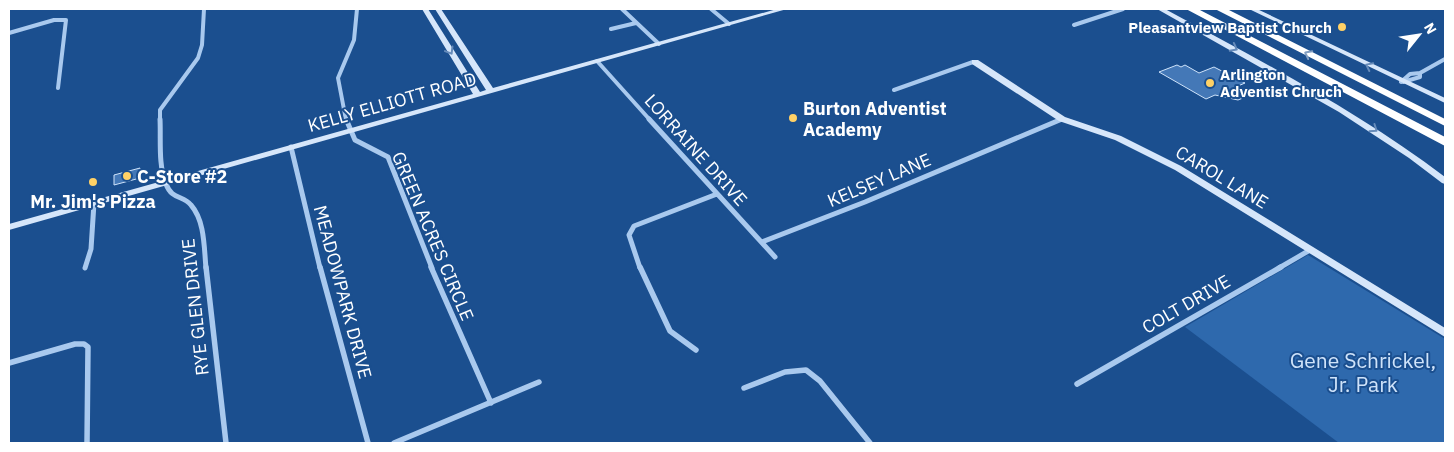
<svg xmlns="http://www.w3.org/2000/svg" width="1454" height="452" viewBox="0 0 1454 452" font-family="'IBM Plex Sans',sans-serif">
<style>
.green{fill:#2e69ad}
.building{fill:#4478b7;stroke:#cfe3fa}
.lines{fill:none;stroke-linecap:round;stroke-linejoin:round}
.street-far2{stroke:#a9c9ee;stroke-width:4}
.street-far1{stroke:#a9c9ee;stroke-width:5}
.street{stroke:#a9c9ee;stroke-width:5.5}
.secondary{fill:#d6e6fa;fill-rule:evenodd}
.highway{fill:#fff;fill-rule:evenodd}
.oneway{stroke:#668bba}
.oneway2{stroke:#829ec1}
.poi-dot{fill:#ffd166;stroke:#1b4f8f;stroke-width:2}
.labels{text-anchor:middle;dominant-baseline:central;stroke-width:4;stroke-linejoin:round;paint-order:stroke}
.far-poi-label{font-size:15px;font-weight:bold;fill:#fff;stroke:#1b4f8f;text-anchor:end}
.street-label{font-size:18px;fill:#fff;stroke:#1b4f8f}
.poi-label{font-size:18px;font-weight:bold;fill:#fff;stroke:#1b4f8f;text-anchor:start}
.near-park-label{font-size:21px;fill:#cfe3fa;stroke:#1b4f8f}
</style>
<rect width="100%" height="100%" fill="#1b4f8f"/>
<!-- green -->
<path class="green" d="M 1308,255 L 1445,339 L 1445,443 L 1339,443 L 1185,327 Z"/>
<!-- building -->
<path class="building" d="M 1177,65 L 1181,67 L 1185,65 L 1199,73 L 1214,67 L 1245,83 L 1238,86 L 1243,98 L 1238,100 L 1215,95 L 1206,99 L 1159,72 Z
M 140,168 L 140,178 L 114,185 L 114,175 Z"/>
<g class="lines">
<!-- street-far2 -->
<path class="street-far2" d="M 622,9 L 659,44
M 711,9 L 729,24
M 1074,25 L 1123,9
M 611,29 L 636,23
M 9,33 L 54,20 L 66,20 L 58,88
M 597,61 L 650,120
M 1401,82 L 1410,74 L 1420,73 L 1445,59
M 1403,82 L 1420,77 L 1420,73
M 894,90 L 973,62
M 160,120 L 160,110 L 198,58 L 202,45 L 204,9
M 346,120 L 338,78 L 354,40 L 357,9
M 1060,120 L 1062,119"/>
<!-- street-far1 -->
<path class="street-far1" d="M 160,119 C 161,139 158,165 166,184 C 172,200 183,195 191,205 C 205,221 204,248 206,268
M 346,119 L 355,140 L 388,157 L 432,268
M 649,119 L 775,257
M 291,147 L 320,268
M 762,242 L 865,202 L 1062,119
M 85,268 L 91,249 L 94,203
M 640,268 L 629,235 L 634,226 L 717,194
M 1279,268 L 1310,250"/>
<!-- street -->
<path class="street" d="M 206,267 L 226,443
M 320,267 L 368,443
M 431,267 L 491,403
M 640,267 L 670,331 L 696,350
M 9,363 L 75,344 L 84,344 L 88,347 L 87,443
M 1077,384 L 1281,267
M 744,388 L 785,372 L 806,370 L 820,381 L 870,443
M 394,443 L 539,382"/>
<!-- secondary -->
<path class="secondary" d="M 422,9 L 428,9 L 480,92 L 486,90 L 435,9 L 441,9 L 493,88 L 777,9 L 787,9 L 9,230 L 9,224 L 473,94 Z
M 1157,9 L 1165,9 C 1261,61 1358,111 1445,177 L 1445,184 L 1442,183 L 1409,158 L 1339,112 Z
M 1249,9 L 1257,9 L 1445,98 L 1445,103 Z
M 972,60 L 978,60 L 1065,117 L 1121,136 L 1181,166 L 1445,328 L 1445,337 L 1175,170 L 1115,140 L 1059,121 L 972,64 Z"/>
<!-- highway -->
<path class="highway" d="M 1186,9 L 1198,9 L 1445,137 L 1445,146 Z
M 1215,9 L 1227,9 L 1445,119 L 1445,126 Z"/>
</g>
<!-- one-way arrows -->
<defs><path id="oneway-chevron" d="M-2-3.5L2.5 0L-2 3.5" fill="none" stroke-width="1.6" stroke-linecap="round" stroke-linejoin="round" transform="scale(1.25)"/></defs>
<g class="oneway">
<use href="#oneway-chevron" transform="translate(1234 48) rotate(28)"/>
<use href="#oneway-chevron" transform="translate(450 51) rotate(59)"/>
<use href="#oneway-chevron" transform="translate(1369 66) rotate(-154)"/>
<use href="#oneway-chevron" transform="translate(1374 129) rotate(35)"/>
</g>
<use class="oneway2" href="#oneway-chevron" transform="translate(1308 54) rotate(-153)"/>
<!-- markers -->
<g class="poi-dot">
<circle cx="1342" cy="27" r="5"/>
<circle cx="1210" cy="83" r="5"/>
<circle cx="793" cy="118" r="5"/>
<circle cx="127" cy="176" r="5"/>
<circle cx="93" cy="182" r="5"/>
</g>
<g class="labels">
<!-- far-poi labels -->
<g class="far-poi-label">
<text x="1332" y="27">Pleasantview Baptist Church</text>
<text x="1220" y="74" text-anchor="start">Arlington<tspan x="1220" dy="17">Adventist Chruch</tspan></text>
</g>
<!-- street labels -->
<g class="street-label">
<text transform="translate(392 102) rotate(-16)">KELLY ELLIOTT ROAD</text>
<text transform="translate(696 150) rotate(48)">LORRAINE DRIVE</text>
<text transform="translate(1222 177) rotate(31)">CAROL LANE</text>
<text transform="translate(879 180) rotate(-23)">KELSEY LANE</text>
<text transform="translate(433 236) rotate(67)">GREEN ACRES CIRCLE</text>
<text transform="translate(343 292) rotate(75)">MEADOWPARK DRIVE</text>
<text transform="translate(1186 304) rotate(-30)">COLT DRIVE</text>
<text transform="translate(195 307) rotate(-96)">RYE GLEN DRIVE</text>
</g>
<!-- poi labels -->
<g class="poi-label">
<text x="803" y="108">Burton Adventist<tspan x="803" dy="21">Academy</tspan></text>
<text x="137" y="176">C-Store #2</text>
<text x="93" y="201" text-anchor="middle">Mr. Jim's Pizza</text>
</g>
<!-- near-park labels -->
<g class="near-park-label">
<text x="1363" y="360">Gene Schrickel,<tspan x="1363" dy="24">Jr. Park</tspan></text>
</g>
</g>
<!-- border -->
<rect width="1454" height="452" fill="none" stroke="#ffffff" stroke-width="20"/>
<!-- north arrow -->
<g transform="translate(1419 35) rotate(60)" stroke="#1b4f8f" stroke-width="4" paint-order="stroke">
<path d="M0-4L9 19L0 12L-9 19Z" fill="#ffffff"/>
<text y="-8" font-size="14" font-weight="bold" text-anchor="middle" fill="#ffffff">N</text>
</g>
</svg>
